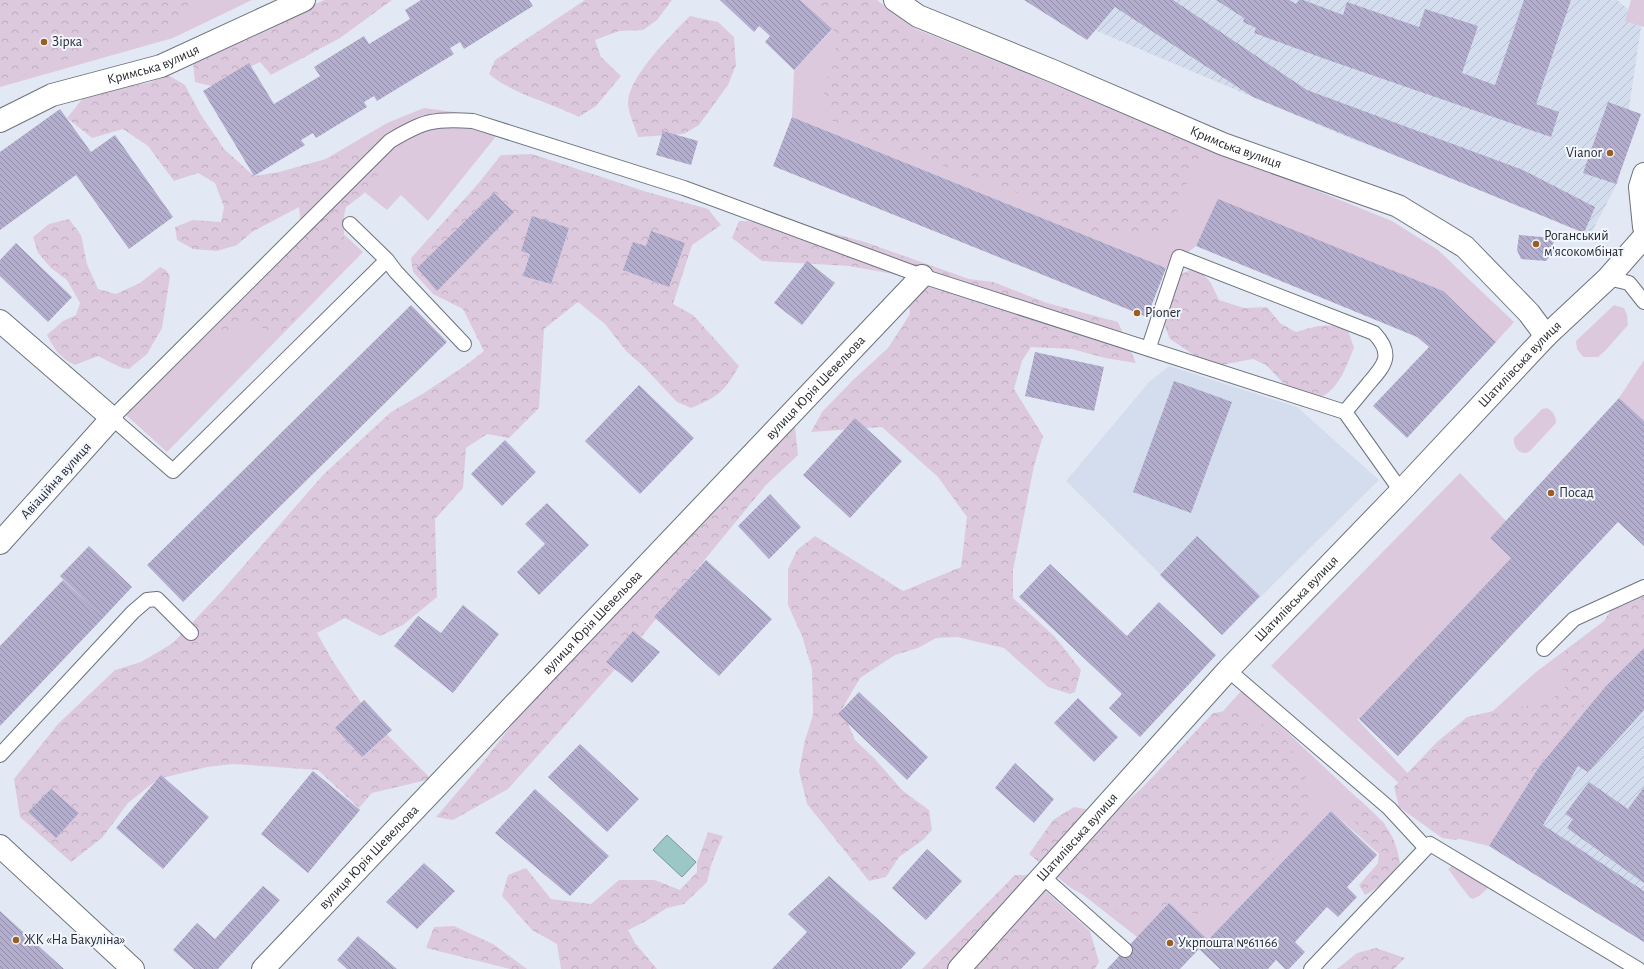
<svg xmlns="http://www.w3.org/2000/svg" width="1644" height="969" viewBox="0 0 1644 969" font-family="'Alegreya Sans',sans-serif">
<style>
.built{fill:#d4ddee}
.industrial{fill:url(#industrial-furrows)}
.grass{fill:#ddc9de}
.forest{fill:url(#forest-crowns)}
.water{fill:#9bc7c7;stroke:#789899}
.building{fill:url(#building-back-hatch)}
.lines{fill:none;stroke-linecap:round;stroke-linejoin:round}
.service-casing{stroke:#6d737d;stroke-width:16}
.minor-casing{stroke:#6d737d;stroke-width:24}
.tertiary-casing{stroke:#6d737d;stroke-width:24}
.service{stroke:#fff;stroke-width:14}
.minor{stroke:#fff;stroke-width:22}
.tertiary{stroke:#fff;stroke-width:22}
.poi-dot{fill:#9b5e21;stroke:#f1f6ff;stroke-width:1.5}
.labels{text-anchor:middle;dominant-baseline:central;stroke-width:4;stroke-linejoin:round;paint-order:stroke}
.poi-label{font-size:14px;fill:#282a2e;stroke:#f1f6ff;text-anchor:start}
.street-label{font-size:14px;fill:#282a2e;stroke:#f1f6ff}
</style>
<defs>
<pattern id="industrial-furrows" width="10" height="10" patternUnits="userSpaceOnUse"><rect width="10" height="10" fill="#d4ddee"/><path d="M-1 1l2-2M0 10L10 0M9 11l2-2" fill="none" stroke="#b6becc"/></pattern>
<pattern id="forest-crowns" width="20" height="18" patternUnits="userSpaceOnUse"><rect width="20" height="18" fill="#ddc9de"/><path d="M2 6a3 3 0 1 1 6 0M12 15a3 3 0 1 1 6 0" fill="none" stroke="#beadbf"/></pattern>
<pattern id="building-back-hatch" width="6" height="6" patternUnits="userSpaceOnUse"><rect width="6" height="6" fill="#b3adce"/><path d="M-1 5l2 2M0 0l6 6M5-1l2 2" fill="none" stroke="#928da8"/></pattern>
</defs>
<rect width="100%" height="100%" fill="#e3e9f4"/>
<!-- built -->
<path class="built" d="M 1169,366 L 1297,407 L 1379,480 L 1222,635 L 1066,481 L 1149,382 Z"/>
<!-- industrial -->
<path class="industrial" d="M 1027,0 L 1617,0 L 1642,21 L 1618,182 L 1590,235 L 1486,186 L 1354,140 L 1038,6 Z
M 1644,648 L 1644,942 L 1489,846 Z"/>
<!-- grass -->
<path class="grass" d="M 0,0 L 252,0 L 173,38 L 0,87 Z
M 795,0 L 877,0 L 916,29 L 1392,221 L 1438,250 L 1514,322 L 1496,342 L 1443,291 L 1219,202 L 1195,247 L 1166,268 L 792,117 L 794,70 L 832,30 Z
M 1631,0 L 1644,0 L 1644,27 L 1625,21 Z
M 424,108 L 454,112 L 502,129 L 428,221 L 401,195 L 387,210 L 324,160 L 387,123 Z
M 324,216 L 363,252 L 167,452 L 126,415 Z
M 1614,305 L 1624,308 L 1627,315 L 1628,325 L 1605,351 L 1598,357 L 1583,357 L 1577,349 L 1576,341 Z
M 1644,360 L 1644,436 L 1619,398 Z
M 1547,408 C 1553,411 1556,416 1556,423 L 1530,451 L 1526,453 C 1517,453 1513,446 1514,438 L 1542,409 Z
M 1460,473 L 1506,521 L 1490,538 L 1511,558 L 1359,719 L 1357,719 L 1413,779 L 1402,786 L 1271,666 Z
M 1644,591 L 1644,654 L 1489,846 L 1435,833 L 1483,720 L 1536,672 Z
M 1242,690 L 1385,824 L 1379,854 L 1331,811 L 1208,940 L 1137,937 L 1068,883 Z
M 1455,863 L 1489,887 L 1479,896 L 1473,899 L 1469,897 L 1448,869 Z"/>
<!-- forest -->
<path class="forest" d="M 6,0 L 189,0 L 188,11 L 175,25 L 124,44 L 62,61 L 0,84 L 0,2 Z
M 324,0 L 392,0 L 340,38 L 271,75 L 260,62 L 211,86 L 195,82 L 193,63 Z
M 585,0 L 672,0 L 657,20 L 643,30 L 619,31 L 595,40 L 601,57 L 621,76 L 596,106 L 579,117 C 550,102 514,95 489,74 L 495,60 Z
M 820,0 L 865,0 L 905,31 L 945,49 L 1025,78 L 1178,139 L 1202,155 L 1189,179 L 1171,230 L 1151,237 L 1134,236 L 1111,237 L 1089,234 L 1034,206 L 1026,196 L 865,137 L 831,120 L 823,101 L 826,80 L 834,64 L 837,35 L 821,12 Z
M 690,16 L 718,22 L 734,37 L 736,65 L 728,85 L 699,125 L 684,134 L 638,137 C 635,126 627,111 628,101 C 630,75 672,34 690,16 Z
M 168,75 L 185,85 L 201,115 L 224,149 L 254,176 L 279,172 L 358,150 L 380,167 C 377,186 361,196 346,207 L 344,216 L 344,244 L 339,263 L 324,288 L 298,299 L 295,318 L 283,332 L 271,332 L 253,324 L 236,329 L 222,341 L 213,329 L 222,316 L 277,266 L 302,235 L 299,207 L 252,232 L 237,245 L 217,251 L 193,249 L 177,240 L 175,227 L 193,220 L 221,222 L 224,207 L 215,183 L 198,173 L 174,181 L 148,146 L 123,129 L 92,138 L 67,118 L 88,92 L 148,83 Z
M 532,154 L 644,191 L 708,209 L 721,225 L 692,245 L 673,304 L 693,315 L 739,366 C 725,391 718,397 691,408 L 677,402 L 643,366 L 626,351 L 605,324 L 578,302 L 544,329 L 539,408 L 509,438 L 487,434 L 466,448 L 463,488 L 435,519 L 437,597 L 403,625 L 380,636 L 345,618 L 317,633 L 332,660 L 372,719 L 431,779 L 372,793 L 359,808 L 318,770 L 233,764 L 207,767 L 158,779 L 128,803 L 102,838 L 71,862 L 20,817 L 14,779 L 58,724 L 115,670 L 141,662 L 173,643 L 221,592 L 323,475 L 391,412 L 424,393 L 466,365 L 484,351 L 463,309 L 433,294 L 413,272 L 411,258 L 477,185 L 501,155 Z
M 69,219 L 81,235 L 87,264 L 98,289 L 116,294 L 140,283 L 160,267 L 166,270 L 170,276 L 162,328 L 147,354 L 129,369 L 122,368 L 98,356 L 75,365 C 60,358 54,349 47,335 L 63,321 L 76,315 L 80,303 L 67,280 L 51,268 L 38,253 L 33,237 L 49,224 Z
M 739,221 L 795,223 L 865,242 L 969,279 L 993,282 L 1047,303 L 1118,322 L 1136,363 L 1105,358 L 1072,349 L 1031,347 L 1022,361 L 1014,389 L 1043,436 L 1034,466 L 1013,570 L 1013,598 L 1055,637 L 1081,670 L 1075,692 L 1070,694 L 1048,687 L 1004,648 L 957,637 L 936,638 L 918,648 L 895,655 L 860,678 L 842,709 L 855,740 L 874,758 L 903,791 L 929,810 L 932,830 L 923,840 L 899,857 L 886,877 L 869,881 L 807,804 L 799,771 L 805,740 L 813,715 L 812,669 L 802,636 L 788,605 L 788,569 L 797,550 L 815,536 L 903,591 L 961,567 L 967,517 L 938,477 L 882,427 L 811,432 L 822,412 L 853,380 L 888,348 L 910,314 L 905,276 L 849,266 L 762,261 L 732,238 Z
M 1190,270 C 1209,274 1211,283 1219,300 L 1244,308 L 1267,307 L 1280,323 L 1296,332 C 1316,326 1328,322 1348,330 L 1354,348 C 1347,364 1340,387 1323,396 C 1319,398 1313,398 1308,400 L 1287,387 L 1266,365 L 1253,359 L 1221,365 L 1206,363 L 1170,339 L 1164,324 L 1180,275 Z
M 795,426 L 798,455 L 766,485 L 610,675 L 508,789 L 453,820 L 436,817 L 484,761 L 520,714 Z
M 1644,592 L 1644,639 L 1606,679 L 1571,721 L 1511,805 L 1487,828 L 1456,840 L 1442,838 L 1399,807 L 1394,787 L 1437,742 L 1467,717 L 1502,709 L 1546,704 L 1571,682 L 1561,668 L 1563,653 L 1598,631 L 1612,608 Z
M 1238,709 L 1285,738 L 1300,764 L 1309,784 L 1308,816 L 1239,901 L 1204,915 L 1192,913 L 1169,903 L 1132,921 L 1071,888 L 1029,854 L 1053,820 L 1074,807 L 1113,814 L 1142,788 L 1213,713 Z
M 1359,799 C 1382,821 1395,830 1400,863 C 1390,877 1381,887 1365,895 L 1359,885 L 1378,863 L 1379,851 L 1346,811 L 1346,803 Z
M 708,832 L 723,836 L 712,862 L 707,882 L 684,904 L 667,908 L 648,920 L 628,930 L 635,943 L 657,969 L 561,969 L 557,944 L 532,930 L 502,896 L 508,875 L 526,868 L 551,899 L 591,904 L 619,880 L 655,880 L 680,890 L 697,872 L 697,863 Z
M 1015,875 L 1028,875 L 1090,931 L 1099,962 L 1095,969 L 922,969 Z
M 454,926 L 493,944 L 527,969 L 510,969 L 426,948 L 434,927 Z
M 1376,948 L 1405,958 L 1394,969 L 1337,969 L 1357,953 Z"/>
<!-- water -->
<path class="water" d="M 667,835 L 696,862 L 682,877 L 653,850 Z"/>
<!-- building -->
<path class="building" d="M 421,0 L 529,0 L 533,6 L 464,49 L 460,42 L 450,48 L 454,54 L 377,101 L 374,96 L 364,102 L 367,107 L 316,138 L 313,133 L 301,140 L 305,145 L 254,176 L 203,91 L 249,63 L 274,104 L 320,76 L 314,67 L 364,36 L 369,44 L 410,19 L 405,10 Z
M 720,0 L 800,0 L 832,29 L 794,70 L 765,42 L 770,36 L 759,26 L 754,32 Z
M 1024,0 L 1173,0 L 1307,90 L 1523,170 L 1595,207 L 1584,233 L 1253,97 L 1115,7 L 1087,40 Z
M 1216,0 L 1289,0 L 1296,4 L 1299,0 L 1303,0 L 1343,15 L 1347,2 L 1419,27 L 1425,9 L 1478,26 L 1462,73 L 1495,85 L 1524,0 L 1571,0 L 1536,104 L 1559,112 L 1551,137 L 1328,60 L 1254,33 L 1256,28 L 1243,22 L 1244,18 Z
M 1608,102 L 1641,114 L 1616,184 L 1583,173 Z
M 60,109 L 91,152 L 115,135 L 173,217 L 129,249 L 76,175 L 0,230 L 0,152 Z
M 792,117 L 1166,268 L 1147,317 L 773,166 Z
M 663,131 L 698,141 L 691,165 L 656,155 Z
M 494,193 L 514,212 L 437,291 L 417,268 Z
M 1218,199 L 1443,291 L 1496,342 L 1407,438 L 1373,406 L 1429,347 L 1417,337 L 1196,246 Z
M 532,216 L 569,228 L 551,284 L 523,276 L 530,254 L 521,251 Z
M 651,231 L 685,243 L 669,287 L 623,270 L 633,242 L 646,246 Z
M 1519,235 L 1554,238 L 1552,254 L 1546,261 L 1521,259 L 1517,250 Z
M 16,243 L 72,297 L 48,322 L 0,276 L 0,260 Z
M 807,261 L 835,283 L 802,325 L 774,303 Z
M 411,305 L 447,342 L 183,602 L 147,565 Z
M 1035,352 L 1104,367 L 1094,411 L 1025,396 Z
M 1174,381 L 1232,402 L 1191,513 L 1133,492 Z
M 639,385 L 694,438 L 640,494 L 585,441 Z
M 1619,398 L 1644,421 L 1644,546 L 1618,522 L 1398,756 L 1359,719 L 1511,558 L 1490,538 Z
M 855,418 L 902,461 L 850,518 L 803,475 Z
M 505,440 L 536,472 L 502,506 L 471,474 Z
M 770,494 L 801,527 L 769,559 L 738,526 Z
M 547,503 L 589,545 L 539,595 L 517,572 L 545,544 L 525,524 Z
M 1197,536 L 1260,596 L 1222,635 L 1160,575 Z
M 89,546 L 132,587 L 103,618 L 60,576 Z
M 706,560 L 772,619 L 719,676 L 654,617 Z
M 1050,564 L 1127,636 L 1159,602 L 1216,655 L 1140,737 L 1109,708 L 1122,694 L 1019,597 Z
M 63,580 L 103,618 L 0,726 L 0,646 Z
M 463,605 L 499,634 L 453,693 L 394,646 L 418,616 L 441,633 Z
M 633,631 L 660,652 L 632,683 L 606,662 Z
M 1644,648 L 1644,710 L 1588,772 L 1578,766 L 1543,825 L 1644,891 L 1644,942 L 1489,846 L 1539,767 L 1606,686 Z
M 859,692 L 928,757 L 907,780 L 838,714 Z
M 1078,698 L 1118,737 L 1094,762 L 1054,723 Z
M 364,700 L 392,730 L 362,757 L 335,728 Z
M 580,744 L 639,799 L 607,832 L 548,777 Z
M 1015,763 L 1054,799 L 1034,823 L 995,788 Z
M 313,771 L 360,810 L 308,873 L 261,834 Z
M 161,775 L 209,817 L 163,869 L 116,828 Z
M 1589,782 L 1628,809 L 1644,787 L 1644,883 L 1567,828 L 1573,819 L 1565,814 Z
M 51,789 L 79,813 L 56,838 L 28,812 Z
M 535,789 L 609,856 L 570,896 L 495,833 Z
M 1331,811 L 1377,855 L 1347,887 L 1357,897 L 1338,917 L 1327,907 L 1295,942 L 1305,952 L 1289,969 L 1285,969 L 1276,960 L 1268,969 L 1220,969 L 1199,949 L 1180,969 L 1107,969 L 1169,903 L 1208,940 Z
M 927,849 L 962,881 L 926,920 L 892,888 Z
M 424,863 L 455,891 L 417,929 L 386,902 Z
M 829,876 L 916,953 L 901,969 L 772,969 L 807,932 L 788,914 Z
M 263,886 L 280,900 L 218,969 L 194,969 L 173,950 L 197,923 L 215,939 Z
M 0,911 L 64,969 L 0,969 Z
M 358,936 L 397,969 L 347,969 L 337,960 Z"/>
<g class="lines">
<defs>
<path id="service" d="M 350,224 L 387,260 L 396,272 L 464,344
M 387,260 L 173,471 L 112,418 L 390,141 C 423,121 434,118 473,121 L 684,188 L 922,276 L 1345,412 L 1401,491
M 1608,278 L 1629,283 L 1644,302
M 1149,347 L 1179,257 L 1374,333 C 1394,354 1385,365 1369,383 C 1361,393 1353,402 1345,412
M 1544,649 L 1574,619 L 1644,587
M 1228,670 L 1389,808 L 1426,848
M 0,755 L 133,612 L 147,600 L 157,599 L 191,633
M 1042,876 L 1125,950
M 1311,969 L 1430,844 L 1638,969"/>
<g id="minor">
<path id="s1" d="M 895,0 L 918,16 L 1053,71 L 1223,144 L 1398,206 L 1465,247 L 1529,313 L 1546,336"/>
<path id="s2" d="M 0,121 L 52,95 L 161,66 L 304,0"/>
<path d="M 1644,174 L 1640,187 L 1644,227"/>
<path id="s3" d="M 263,969 L 922,276"/>
</g>
<g id="tertiary">
<path d="M 0,321 L 112,418 L 0,543"/>
<path d="M 0,846 L 133,969"/>
<path id="s4" d="M 959,969 L 1228,670 L 1401,491 L 1546,336 L 1608,278 L 1644,237"/>
</g>
</defs>
<!-- service casing -->
<use href="#service" class="service-casing"/>
<!-- minor casing -->
<use href="#minor" class="minor-casing"/>
<!-- tertiary casing -->
<use href="#tertiary" class="tertiary-casing"/>
<!-- service -->
<use href="#service" class="service"/>
<!-- minor -->
<use href="#minor" class="minor"/>
<!-- tertiary -->
<use href="#tertiary" class="tertiary"/>
</g>
<!-- markers -->
<g class="poi-dot">
<circle cx="44" cy="42" r="4"/>
<circle cx="1610" cy="153" r="4"/>
<circle cx="1536" cy="244" r="4"/>
<circle cx="1137" cy="313" r="4"/>
<circle cx="1551" cy="493" r="4"/>
<circle cx="16" cy="940" r="4"/>
<circle cx="1170" cy="943" r="4"/>
</g>
<g class="labels">
<!-- poi labels -->
<g class="poi-label">
<text x="52" y="42">Зірка</text>
<text x="1602" y="153" text-anchor="end">Vianor</text>
<text x="1544" y="236">Роганський<tspan x="1544" dy="16">м'ясокомбінат</tspan></text>
<text x="1145" y="313">Pioner</text>
<text x="1559" y="493">Посад</text>
<text x="24" y="940">ЖК «На Бакуліна»</text>
<text x="1178" y="943">Укрпошта №61166</text>
</g>
<!-- street labels -->
<g class="street-label">
<text stroke="none"><textPath href="#s2" startOffset="164">Кримська вулиця</textPath></text>
<text stroke="none"><textPath href="#s1" startOffset="372">Кримська вулиця</textPath></text>
<text stroke="none"><textPath href="#s4" startOffset="825">Шатилівська вулиця</textPath></text>
<text stroke="none"><textPath href="#s3" startOffset="802">вулиця Юрія Шевельова</textPath></text>
<text transform="translate(56 481) rotate(-48)">Авіаційна вулиця</text>
<text stroke="none"><textPath href="#s4" startOffset="501">Шатилівська вулиця</textPath></text>
<text stroke="none"><textPath href="#s3" startOffset="478">вулиця Юрія Шевельова</textPath></text>
<text stroke="none"><textPath href="#s4" startOffset="177">Шатилівська вулиця</textPath></text>
<text stroke="none"><textPath href="#s3" startOffset="154">вулиця Юрія Шевельова</textPath></text>
</g>
</g>
</svg>
